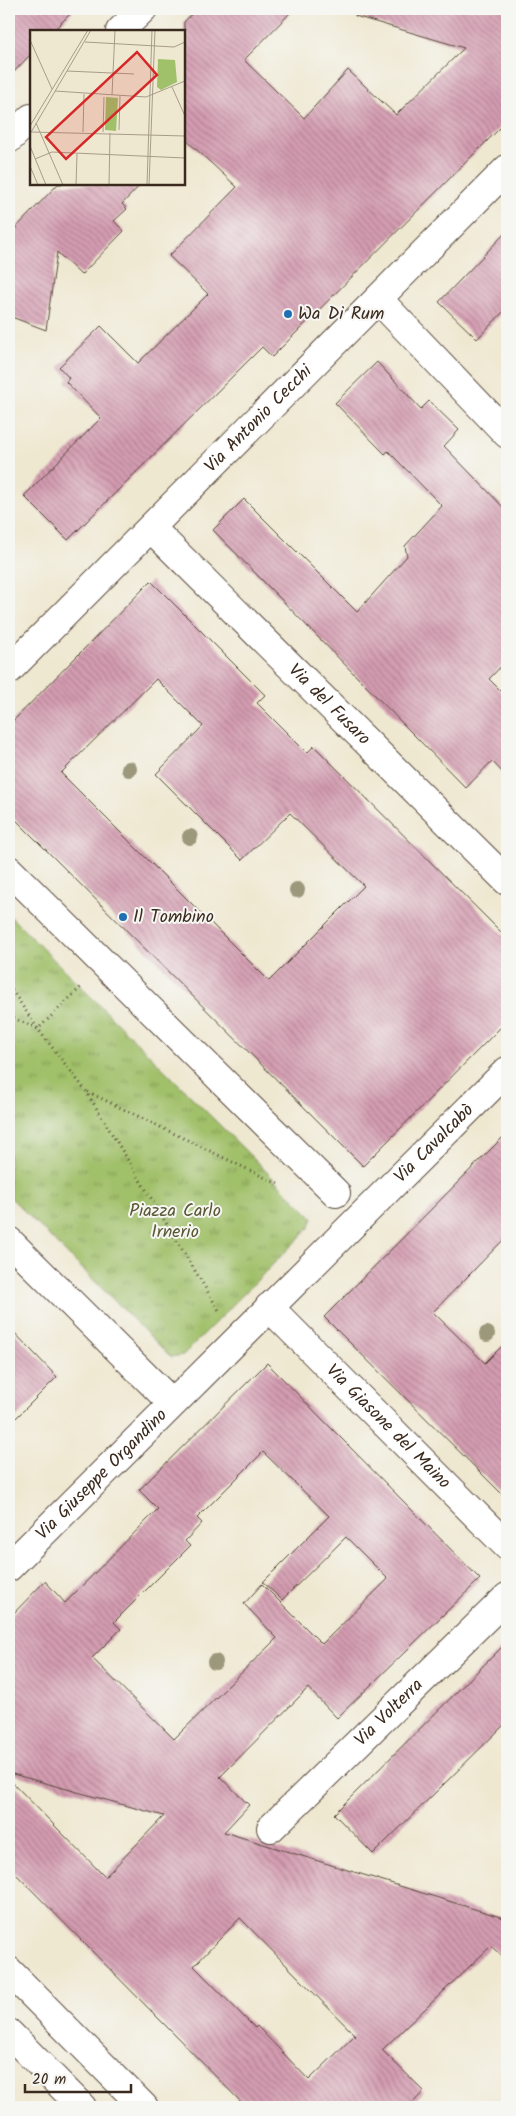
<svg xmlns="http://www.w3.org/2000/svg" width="516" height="2116" viewBox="0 0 516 2116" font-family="Kalam,sans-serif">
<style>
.park{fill:url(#park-tufts);stroke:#6e7544}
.building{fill:url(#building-back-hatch);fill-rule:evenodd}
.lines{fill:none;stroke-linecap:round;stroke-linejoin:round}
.minor-casing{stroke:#564639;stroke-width:30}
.path{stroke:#564639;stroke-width:3;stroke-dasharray:1 4;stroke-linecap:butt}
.minor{stroke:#fff;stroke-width:28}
.tree{fill:#9c987b}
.poi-dot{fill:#1f6fb2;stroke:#f6f6f2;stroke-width:2}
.labels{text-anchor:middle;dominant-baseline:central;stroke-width:4;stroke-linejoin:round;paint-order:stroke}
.poi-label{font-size:18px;fill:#3b2a1e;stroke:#f6f6f2;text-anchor:start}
.street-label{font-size:18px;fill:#3b2a1e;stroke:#f6f6f2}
.park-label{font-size:18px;fill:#595734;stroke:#f6f6f2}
.inset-road{fill:none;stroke:#a79c89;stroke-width:1}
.view{fill:#d62828;fill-opacity:0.15;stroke:#d62828;stroke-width:2.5}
.inset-edge{fill:none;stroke:#3b2a1e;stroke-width:2.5}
</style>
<defs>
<pattern id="park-tufts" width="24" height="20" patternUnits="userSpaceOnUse" patternTransform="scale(1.25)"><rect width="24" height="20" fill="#a0c069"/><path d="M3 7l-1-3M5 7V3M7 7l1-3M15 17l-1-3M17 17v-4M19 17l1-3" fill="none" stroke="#849c56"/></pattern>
<pattern id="building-back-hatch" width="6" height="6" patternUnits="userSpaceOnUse" patternTransform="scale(1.25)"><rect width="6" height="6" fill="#d49cb1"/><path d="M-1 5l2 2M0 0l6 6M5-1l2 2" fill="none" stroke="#ad7f8f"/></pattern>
</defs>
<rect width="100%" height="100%" fill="#f6f6f2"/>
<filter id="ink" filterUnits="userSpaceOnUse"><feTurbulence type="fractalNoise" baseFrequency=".02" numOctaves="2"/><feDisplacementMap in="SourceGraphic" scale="10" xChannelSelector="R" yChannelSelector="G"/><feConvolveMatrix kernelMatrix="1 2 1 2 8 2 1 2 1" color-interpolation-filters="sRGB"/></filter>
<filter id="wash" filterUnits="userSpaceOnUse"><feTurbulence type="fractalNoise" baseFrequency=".0096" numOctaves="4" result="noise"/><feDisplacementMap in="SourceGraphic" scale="20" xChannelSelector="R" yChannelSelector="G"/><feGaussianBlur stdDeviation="1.12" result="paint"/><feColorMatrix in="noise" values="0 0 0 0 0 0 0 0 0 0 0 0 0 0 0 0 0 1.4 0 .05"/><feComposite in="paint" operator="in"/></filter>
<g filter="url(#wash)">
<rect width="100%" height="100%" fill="#efe8d1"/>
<!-- park -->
<path class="park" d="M 9,915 L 313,1218 L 309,1228 L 183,1355 L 171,1357 L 9,1196 Z"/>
<g id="blocks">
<!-- building -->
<path class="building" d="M 9,9 L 75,9 L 53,31 L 31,31 L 31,54 L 9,77 Z
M 196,9 L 294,9 L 244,60 L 304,118 L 348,70 L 396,115 L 464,48 L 355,16 L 356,9 L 507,9 L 507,121 L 272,357 L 262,347 L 68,540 L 24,496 L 101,418 L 66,382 L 69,378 L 59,367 L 101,326 L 138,363 L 208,294 L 169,256 L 237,187 L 184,138 L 184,22 Z
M 58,184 L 141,184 L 122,204 L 127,209 L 114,221 L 124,231 L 81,275 L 57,252 L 46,330 L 9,316 L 9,235 Z
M 507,231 L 507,308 L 477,339 L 439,302 Z
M 377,362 L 421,409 L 429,401 L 459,430 L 444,446 L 507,511 L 507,660 L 489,679 L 507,697 L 507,777 L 492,761 L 466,788 L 213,530 L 244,499 L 357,612 L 407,556 L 405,546 L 442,506 L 388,451 L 385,454 L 335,403 Z
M 151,581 L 265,695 L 257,703 L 307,753 L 314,746 L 507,938 L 507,1021 L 363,1166 L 9,813 L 9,725 ZM 156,679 L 203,726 L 156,774 L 242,860 L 290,813 L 364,886 L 269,981 L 61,773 Z
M 507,1133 L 507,1236 L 433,1312 L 485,1363 L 507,1341 L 507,1499 L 324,1317 Z
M 9,1327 L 57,1377 L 9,1425 Z
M 267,1363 L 480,1579 L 337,1718 L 308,1688 L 220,1777 L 249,1805 L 224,1832 L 507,1919 L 507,1961 L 491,1946 L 382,2050 L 424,2091 L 409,2107 L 246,2107 L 9,1867 L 9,1779 L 105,1877 L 164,1816 L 9,1773 L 9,1618 L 45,1581 L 65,1603 L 158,1509 L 139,1490 ZM 263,1452 L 329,1516 L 263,1582 L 282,1600 L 346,1537 L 388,1579 L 322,1644 L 262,1584 L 244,1604 L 277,1638 L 174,1739 L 92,1658 L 121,1629 L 114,1622 L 190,1546 L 185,1541 L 202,1523 L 197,1518 ZM 240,1918 L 355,2035 L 309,2080 L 257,2026 L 255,2028 L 194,1966 Z
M 507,1642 L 507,1722 L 373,1854 L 334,1814 Z"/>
</g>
</g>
<g filter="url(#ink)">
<use href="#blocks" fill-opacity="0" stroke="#564639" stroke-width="1"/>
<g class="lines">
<defs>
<g id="minor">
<path d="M 120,31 L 143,9"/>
<path d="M 9,139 L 31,118"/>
<path d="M 378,299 L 507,434"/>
<path id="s1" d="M 151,528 L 507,881"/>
<path id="s2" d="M 9,670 L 507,169"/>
<path d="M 9,870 L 336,1193"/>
<path d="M 9,1241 L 172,1403"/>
<path id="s3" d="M 269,1307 L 507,1546"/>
<path id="s4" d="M 9,1567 L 507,1071"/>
<path id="s5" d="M 271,1828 L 507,1597"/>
<path d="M 9,1971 L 144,2107"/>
<path d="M 9,2033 L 82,2107"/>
</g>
</defs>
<!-- minor casing -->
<use href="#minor" class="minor-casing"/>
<!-- path -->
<path class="path" d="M 9,986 L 38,1029 L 86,1091 L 220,1312
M 9,1016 L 38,1029 L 81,987
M 88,1092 L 278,1184"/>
<!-- minor -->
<use href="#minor" class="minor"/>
</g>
<!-- trees -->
<g class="tree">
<circle cx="129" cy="769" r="8"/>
<circle cx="190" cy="837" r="8"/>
<circle cx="297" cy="890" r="8"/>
<circle cx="487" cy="1334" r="8"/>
<circle cx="215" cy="1662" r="8"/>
</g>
</g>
<!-- markers -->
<g class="poi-dot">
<circle cx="288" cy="314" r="5"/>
<circle cx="123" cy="917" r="5"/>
</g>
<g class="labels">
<!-- poi labels -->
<g class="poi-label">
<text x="298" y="314">Wa Di Rum</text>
<text x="133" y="917">Il Tombino</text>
</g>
<!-- street labels -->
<g class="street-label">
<text stroke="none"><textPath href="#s2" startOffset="354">Via Antonio Cecchi</textPath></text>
<text stroke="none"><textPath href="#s1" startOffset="251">Via del Fusaro</textPath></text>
<text stroke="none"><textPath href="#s4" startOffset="600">Via Cavalcabò</textPath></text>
<text stroke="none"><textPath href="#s3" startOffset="169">Via Giasone del Maino</textPath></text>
<text stroke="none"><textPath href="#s4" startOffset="131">Via Giuseppe Organdino</textPath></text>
<text stroke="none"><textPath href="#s5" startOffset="165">Via Volterra</textPath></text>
</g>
<!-- park labels -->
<g class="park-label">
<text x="175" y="1211">Piazza Carlo<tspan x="175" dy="21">Irnerio</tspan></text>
</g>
</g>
<!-- overview -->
<g transform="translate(30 30)">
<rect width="155" height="155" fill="#efe8d1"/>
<path d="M 76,67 L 88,68 L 86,101 L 75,100 Z" fill="#a0c069"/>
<path d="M 128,29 L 145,30 L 147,52 L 131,60 L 127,57 Z" fill="#a0c069"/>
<path class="inset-road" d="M 0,10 L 22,59M 55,12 L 144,17 L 155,12M 37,41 L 104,44M 142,57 L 155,86M 25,61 L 116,67 L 155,51M 82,65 L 85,0M 6,93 L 33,155M 0,96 L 58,0M 89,100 L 90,66M 2,102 L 155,106M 53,102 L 54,64M 73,102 L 74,67M 0,104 L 61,0M 0,116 L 16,155M 5,129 L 22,122 L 155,128M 0,136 L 8,155M 46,155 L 47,124M 79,155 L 80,103M 117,155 L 122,0M 119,155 L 125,0"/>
<path class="view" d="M 107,22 L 127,45 L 36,129 L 16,107 Z"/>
<rect width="155" height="155" class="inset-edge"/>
</g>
<!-- margin -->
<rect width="516" height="2116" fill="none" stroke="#f6f6f2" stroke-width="30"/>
<!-- scale -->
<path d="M25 2084v8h106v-8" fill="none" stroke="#3b2a1e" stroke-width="2.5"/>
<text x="32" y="2084" font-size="15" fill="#3b2a1e" stroke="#f6f6f2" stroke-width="4" paint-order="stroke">20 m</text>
</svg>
